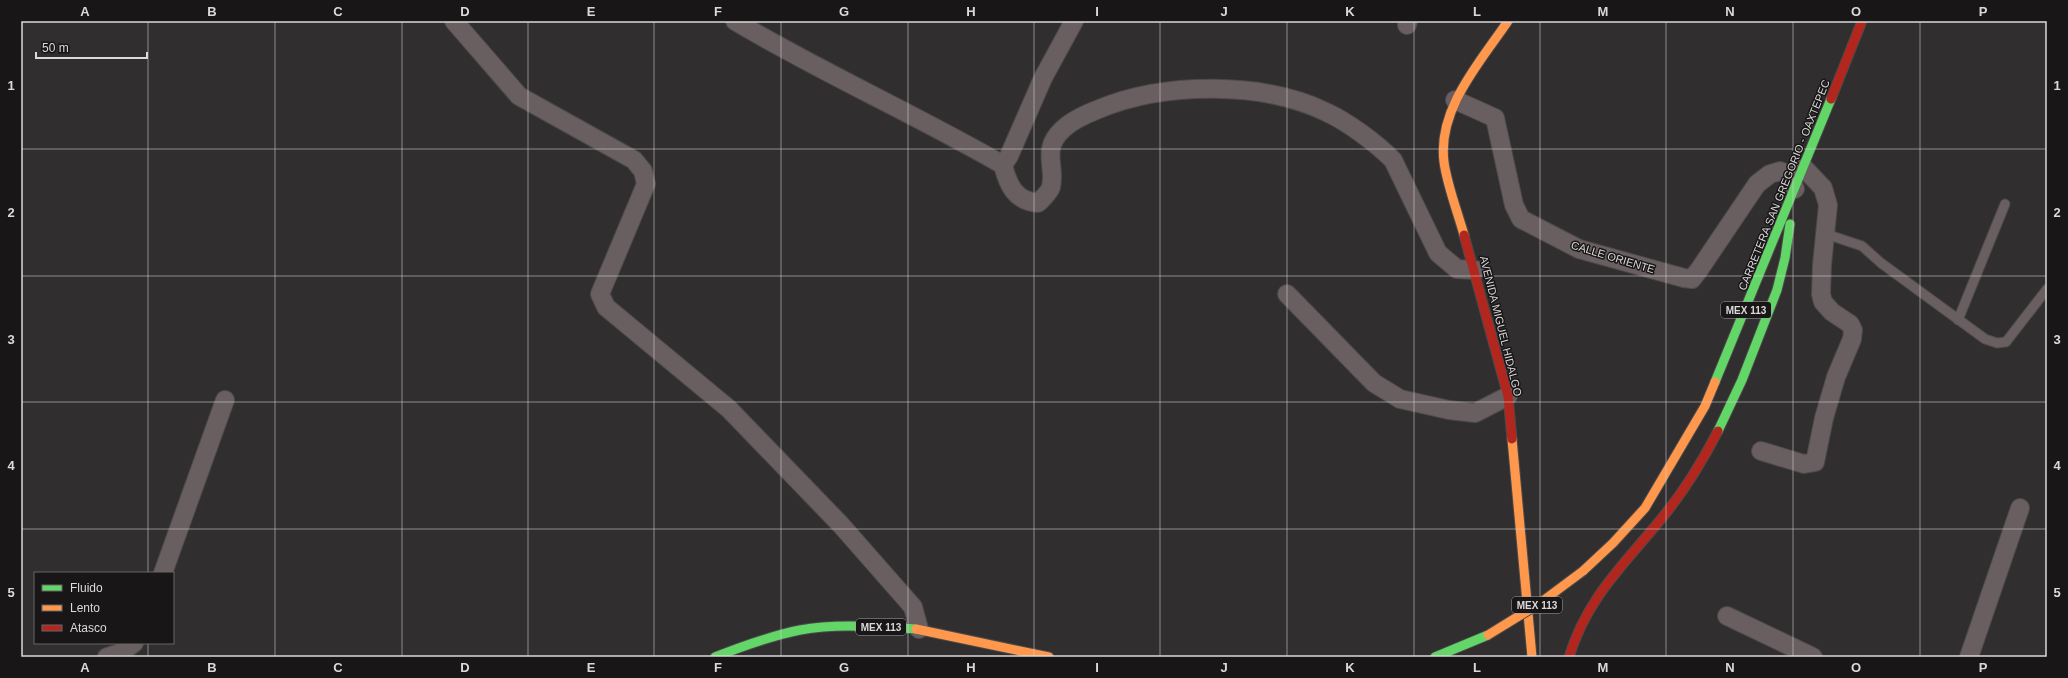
<svg xmlns="http://www.w3.org/2000/svg" width="2068" height="678" viewBox="0 0 2068 678" font-family="Helvetica,sans-serif">
<style>
.lines{fill:none;stroke-linecap:round;stroke-linejoin:round}
.lane-casing{stroke:#4c4a4a;stroke-width:11}
.street-casing{stroke:#4c4a4a;stroke-width:20}
.fast-casing{stroke:#4c4a4a;stroke-width:11}
.slow-casing{stroke:#4c4a4a;stroke-width:11}
.jam-casing{stroke:#4c4a4a;stroke-width:11}
.lane{stroke:#695e60;stroke-width:9}
.street{stroke:#695e60;stroke-width:18}
.fast{stroke:#63d668;stroke-width:9}
.slow{stroke:#ff974d;stroke-width:9}
.jam{stroke:#b3261e;stroke-width:9}
.slow-bridge-casing{stroke:#4c4a4a;stroke-width:11;stroke-linecap:butt}
.slow-bridge{stroke:#ff974d;stroke-width:9}
.grid{fill:none;stroke:#dcd9da;stroke-width:1;stroke-opacity:0.55}
.labels{text-anchor:middle;dominant-baseline:central;stroke-width:3;stroke-linejoin:round;paint-order:stroke}
.shield{fill:#181616;stroke:#a19e9f;stroke-width:1}
.shield-label{font-size:10px;font-weight:bold;fill:#dcd9da}
.street-label{font-size:11px;fill:#dcd9da;stroke:#181616}
.neatline{fill:none;stroke:#dcd9da;stroke-width:1.5}
.grid-label{font-size:13px;text-anchor:middle;font-weight:bold;fill:#dcd9da}
</style>
<rect width="100%" height="100%" fill="#312e2f"/>
<g class="lines">
<defs>
<path id="lane" d="M 1826,234 L 1862,246 L 1881,263 L 1985,339 L 1997,343 L 2006,342 L 2047,289
M 1958,320 L 2005,204"/>
<path id="street" d="M 454,21 L 519,96 L 634,160 L 643,171 L 646,184 L 600,294 L 606,307 L 729,409 L 841,525 L 913,607 L 919,629
M 735,21 C 822,73 915,114 1003,165
M 1074,21 L 1043,78 L 1009,156 L 1003,165 C 1008,185 1015,201 1038,203 C 1042,199 1049,193 1051,187 C 1056,166 1041,150 1062,130 C 1072,120 1086,114 1099,109 C 1164,82 1262,81 1326,112 C 1348,122 1376,143 1393,160 L 1438,253 L 1457,269 L 1475,270
M 1407,25 L 1408,21
M 1455,100 L 1495,118 L 1514,205 L 1521,219 L 1579,249 L 1684,278 L 1692,279 L 1699,270 L 1757,184 L 1770,174 L 1780,171 L 1790,175 L 1795,189
M 1287,294 L 1374,383 L 1400,399 L 1449,410 L 1475,413 L 1508,396
M 1761,451 L 1804,464 L 1815,462 L 1824,418 L 1836,377 L 1852,339 L 1853,330 L 1850,324 L 1832,312 L 1823,302 L 1821,294 L 1822,265 L 1828,205 L 1823,188 L 1804,168
M 163,573 L 225,400
M 1727,616 L 1813,657
M 107,657 L 120,653 L 134,643
M 1969,657 L 2020,508"/>
<path id="fast" d="M 1715,382 L 1831,99
M 1718,431 L 1742,380 L 1777,290 L 1785,258 L 1790,224
M 715,657 C 743,646 770,636 800,630 C 838,623 878,627 916,629
M 1435,657 L 1488,635"/>
<path id="slow" d="M 1464,235 C 1458,213 1447,185 1444,162 C 1437,109 1481,61 1508,21
M 1512,439 L 1532,657
M 1583,571 L 1613,543 L 1645,508 L 1705,406 L 1715,382
M 916,629 L 1049,657"/>
<path id="jam" d="M 1831,99 L 1862,21
M 1464,235 L 1508,396 L 1512,439
M 1569,657 C 1588,595 1627,562 1666,513 C 1686,488 1703,460 1718,431"/>
</defs>
<!-- lane casing -->
<use href="#lane" class="lane-casing"/>
<!-- street casing -->
<use href="#street" class="street-casing"/>
<!-- fast casing -->
<use href="#fast" class="fast-casing"/>
<!-- slow casing -->
<use href="#slow" class="slow-casing"/>
<!-- jam casing -->
<use href="#jam" class="jam-casing"/>
<!-- lane -->
<use href="#lane" class="lane"/>
<!-- street -->
<use href="#street" class="street"/>
<!-- fast -->
<use href="#fast" class="fast"/>
<!-- slow -->
<use href="#slow" class="slow"/>
<!-- jam -->
<use href="#jam" class="jam"/>
<defs>
<path id="slow-bridge" d="M 1488,635 L 1540,603 L 1583,571"/>
</defs>
<!-- slow-bridge casing -->
<use href="#slow-bridge" class="slow-bridge-casing"/>
<!-- slow-bridge -->
<use href="#slow-bridge" class="slow-bridge"/>
</g>
<!-- grid -->
<path class="grid" d="M 148,21 L 148,573M 275,21 L 275,657M 402,21 L 402,657M 528,21 L 528,657M 654,21 L 654,657M 781,21 L 781,657M 908,21 L 908,657M 1034,21 L 1034,657M 1160,21 L 1160,657M 1287,21 L 1287,657M 1414,21 L 1414,657M 1540,21 L 1540,657M 1666,21 L 1666,657M 1793,21 L 1793,657M 1920,21 L 1920,657M 21,149 L 2047,149M 21,276 L 2047,276M 21,402 L 2047,402M 21,529 L 2047,529M 148,643 L 148,657"/>
<g class="labels">
<!-- shield labels -->
<g class="shield">
<rect x="1721" y="302" width="50" height="16" rx="3"/>
<rect x="1512" y="597" width="50" height="16" rx="3"/>
<rect x="856" y="619" width="50" height="16" rx="3"/>
</g>
<g class="shield-label">
<text x="1746" y="310">MEX 113</text>
<text x="1537" y="605">MEX 113</text>
<text x="881" y="627">MEX 113</text>
</g>
<!-- street labels -->
<g class="street-label">
<text transform="translate(1784 185) rotate(-68)">CARRETERA SAN GREGORIO - OAXTEPEC</text>
<text transform="translate(1613 257) rotate(17)">CALLE ORIENTE</text>
<text transform="translate(1501 326) rotate(76)">AVENIDA MIGUEL HIDALGO</text>
</g>
</g>
<!-- border -->
<rect width="2068" height="678" fill="none" stroke="#181616" stroke-width="44"/>
<!-- legend -->
<rect x="34" y="572" width="140" height="72" fill="#181616" stroke="#666464"/>
<rect x="42" y="585" width="20" height="6" fill="#63d668" stroke="#666464"/>
<text x="70" y="592" font-size="12" fill="#dcd9da">Fluido</text>
<rect x="42" y="605" width="20" height="6" fill="#ff974d" stroke="#666464"/>
<text x="70" y="612" font-size="12" fill="#dcd9da">Lento</text>
<rect x="42" y="625" width="20" height="6" fill="#b3261e" stroke="#666464"/>
<text x="70" y="632" font-size="12" fill="#dcd9da">Atasco</text>
<!-- scale -->
<path d="M36 52v6h111v-6" fill="none" stroke="#dcd9da" stroke-width="2"/>
<text x="42" y="52" font-size="12" fill="#dcd9da" stroke="#181616" stroke-width="3" paint-order="stroke">50 m</text>
<rect x="22" y="22" width="2024" height="634" class="neatline"/>
<g class="grid-label">
<text x="85" y="16">A</text>
<text x="212" y="16">B</text>
<text x="338" y="16">C</text>
<text x="465" y="16">D</text>
<text x="591" y="16">E</text>
<text x="718" y="16">F</text>
<text x="844" y="16">G</text>
<text x="971" y="16">H</text>
<text x="1097" y="16">I</text>
<text x="1224" y="16">J</text>
<text x="1350" y="16">K</text>
<text x="1477" y="16">L</text>
<text x="1603" y="16">M</text>
<text x="1730" y="16">N</text>
<text x="1856" y="16">O</text>
<text x="1983" y="16">P</text>
<text x="11" y="90">1</text>
<text x="2057" y="90">1</text>
<text x="11" y="217">2</text>
<text x="2057" y="217">2</text>
<text x="11" y="344">3</text>
<text x="2057" y="344">3</text>
<text x="11" y="470">4</text>
<text x="2057" y="470">4</text>
<text x="11" y="597">5</text>
<text x="2057" y="597">5</text>
<text x="85" y="672">A</text>
<text x="212" y="672">B</text>
<text x="338" y="672">C</text>
<text x="465" y="672">D</text>
<text x="591" y="672">E</text>
<text x="718" y="672">F</text>
<text x="844" y="672">G</text>
<text x="971" y="672">H</text>
<text x="1097" y="672">I</text>
<text x="1224" y="672">J</text>
<text x="1350" y="672">K</text>
<text x="1477" y="672">L</text>
<text x="1603" y="672">M</text>
<text x="1730" y="672">N</text>
<text x="1856" y="672">O</text>
<text x="1983" y="672">P</text>
</g>
</svg>
